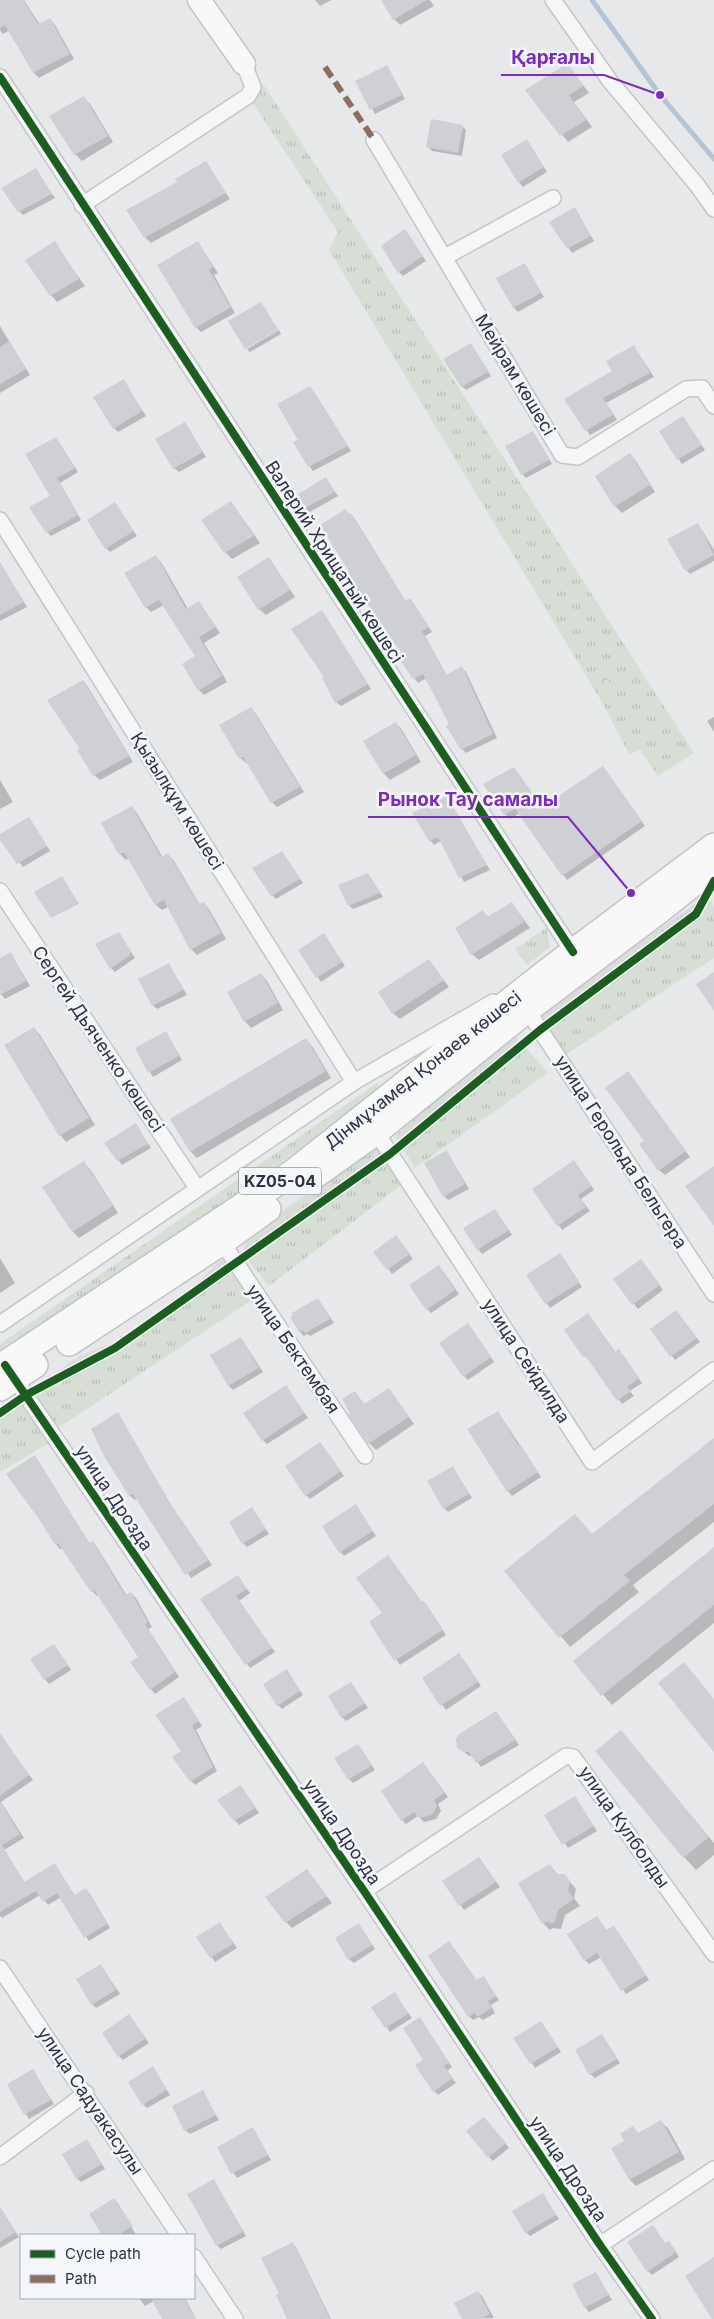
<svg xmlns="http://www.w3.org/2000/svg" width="714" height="2319" viewBox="0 0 714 2319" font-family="Inter,sans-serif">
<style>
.grass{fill:url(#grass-tufts)}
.forest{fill:url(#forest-crowns)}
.shadow{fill:#0003}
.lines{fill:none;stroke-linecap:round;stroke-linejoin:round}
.stream{stroke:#b4c4d5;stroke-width:5}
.building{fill:#ced0d3}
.street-casing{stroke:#c4c6c8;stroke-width:18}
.secondary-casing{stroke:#c4c6c8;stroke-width:25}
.primary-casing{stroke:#c2c5c8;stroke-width:28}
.street{stroke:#f5f6f7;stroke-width:15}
.secondary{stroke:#f8f8f8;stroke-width:22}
.primary{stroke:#f8f8f8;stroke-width:25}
.quiet{stroke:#8d6e63;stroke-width:6;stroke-dasharray:12 6;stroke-linecap:butt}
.cycleway-casing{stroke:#f4f6f9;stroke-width:11}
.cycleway{stroke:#1b5e20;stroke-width:8}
.labels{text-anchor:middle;stroke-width:5;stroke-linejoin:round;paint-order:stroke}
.shield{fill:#f4f6f9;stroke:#676e7b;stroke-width:1}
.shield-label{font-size:16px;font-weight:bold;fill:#2b3445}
.street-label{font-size:18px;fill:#2b3445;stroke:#f4f6f9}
.leader{fill:none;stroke:#7b2cbf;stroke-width:2}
.callout-dot{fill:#7b2cbf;stroke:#f4f6f9;stroke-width:2}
.callout-label{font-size:19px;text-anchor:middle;font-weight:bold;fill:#7b2cbf;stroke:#f4f6f9;stroke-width:5;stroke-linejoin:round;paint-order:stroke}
</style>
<defs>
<pattern id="grass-tufts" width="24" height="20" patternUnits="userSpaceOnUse" patternTransform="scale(1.25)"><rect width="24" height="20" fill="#d6ded6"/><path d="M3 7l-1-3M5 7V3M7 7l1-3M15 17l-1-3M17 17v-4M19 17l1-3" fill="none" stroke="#b8bfb9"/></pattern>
<pattern id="forest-crowns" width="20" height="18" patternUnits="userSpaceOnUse" patternTransform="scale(1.25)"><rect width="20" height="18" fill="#d6ded6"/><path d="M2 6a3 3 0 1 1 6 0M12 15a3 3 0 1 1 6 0" fill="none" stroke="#b8bfb9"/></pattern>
</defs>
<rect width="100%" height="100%" fill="#e6e8ea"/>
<!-- grass -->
<path class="grass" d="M264,85L694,753L658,776L640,750L629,754L602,702L329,250L338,232L248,96L253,87Z
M706,894L714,907V958L559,1059L531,1016L691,907Z
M546,928L550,947L527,965L515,949Z
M513,1033L548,1073L415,1168L395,1136Z
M377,1083L382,1089L228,1201L0,1352V1344Z
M382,1142L408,1180L269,1286L245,1257L244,1247L251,1233Z
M231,1256L258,1296L52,1432L56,1439L0,1472V1413L81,1355L107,1345L115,1348L174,1307L217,1263Z"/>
<!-- forest -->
<path class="forest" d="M602,671L614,690L602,702L586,675Z"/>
<!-- shadow -->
<path class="shadow" d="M0,0H24L40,25L50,19L55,25L74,59L39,78L34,73L10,30L3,34L0,30Z
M315,0H331L320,6Z
M383,0H430L434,6L400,25L394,19Z
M568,65L589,93L574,102L592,127L568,142L527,91Z
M387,66L405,99L375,114L357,81Z
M84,98L90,104L113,142L82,161L75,154Z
M462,126L466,130L462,156L432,151L428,147Z
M527,141L547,172L523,187L519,182Z
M205,162L230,199L151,243L145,237L179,183Z
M36,170L55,198L23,215L19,211Z
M574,208L594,241L572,253L551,223Z
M405,231L426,261L403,276L399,272Z
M54,243L85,286L57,302L51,295Z
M198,243L218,273L214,275L235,313L201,332L196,327Z
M524,264L544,297L518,312L514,308Z
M261,303L277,328L245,347Z
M0,326L30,375L0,393Z
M279,330L281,334L250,352L247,349Z
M471,344L491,376L466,390L462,386Z
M634,347L654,377L606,403L617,420L590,435L566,399L614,372Z
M123,381L146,416L118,432L114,428Z
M314,392L351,451L313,471L294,443L300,440Z
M683,417L705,450L682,464L660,431Z
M185,423L206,457L179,472L174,468Z
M533,432L552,464L526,478L522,474Z
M56,438L78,472L60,483L81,520L51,536L47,532Z
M630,454L636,461L655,492L622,513L615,506Z
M325,478L338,496L308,513L304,508Z
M231,502L260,543L232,559L225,552Z
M115,504L137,536L110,552L106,548Z
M345,510L355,519L406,602L410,600L414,604L432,632L425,636L447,676L462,668L466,672L497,738L466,753L462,749L427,678L418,683L398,655L403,652L352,574Z
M698,524L714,550V561L690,574L686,570Z
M156,557L161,562L188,609L199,602L220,633L204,643L227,682L204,695L199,690L197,657L164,605L151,612L146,607Z
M269,558L295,597L266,615L259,609Z
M7,575L27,607L0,621V579Z
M322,612L371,689L341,706L336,702L325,678Z
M83,681L88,687L133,762L100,780L94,775L81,748Z
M251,708L256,714L304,792L277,807L272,802L248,762L246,763L240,758Z
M714,717V732L707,721Z
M396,723L402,730L421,762L390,780L384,774L365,741Z
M603,767L645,826L567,880L520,813L510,819L505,814L514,768L543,808Z
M0,780L13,802L0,809Z
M446,797L490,870L464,882L441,841L434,845L430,840Z
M132,807L137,813L163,858L168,855L174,861L200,905L204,903L209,909L226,939L197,955L191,949L168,907L162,910L156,905L129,858L126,860L120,854Z
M29,818L50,851L23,867L0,835Z
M282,852L303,883L276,899L272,895Z
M368,874L383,897L353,909L349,905Z
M512,904L530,928L479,960L472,954L483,912L489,918Z
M119,934L135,958L115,972L111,968Z
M324,935L345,966L321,982L299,950Z
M11,954L30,986L5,999L0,993V959Z
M429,961L449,987L400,1019L393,1013Z
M169,965L187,995L157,1009L153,1005Z
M261,974L267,981L283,1010L251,1028L245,1021Z
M34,1028L40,1035L95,1125L66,1142L60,1135Z
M166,1032L182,1060L153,1077L136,1049Z
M306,1040L312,1046L331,1078L197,1158L191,1152L171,1119Z
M628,1073L690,1157L665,1175L659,1170L646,1141Z
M135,1124L151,1148L122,1165L106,1143Z
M447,1152L469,1189L448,1200L444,1196Z
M83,1163L90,1169L118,1213L79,1238L73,1232Z
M578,1166L594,1190L581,1199L590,1211L562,1230L534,1189Z
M495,1210L512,1235L482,1254L478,1249Z
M400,1241L413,1259L392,1274L375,1252Z
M0,1258L15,1283L0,1293Z
M564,1259L582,1287L550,1308L528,1275Z
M645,1265L663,1290L638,1309L615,1280Z
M443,1271L459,1294L431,1313L427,1309Z
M318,1299L334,1323L310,1336L307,1334L304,1336L300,1332Z
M676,1311L700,1342L675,1360L652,1329Z
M588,1314L616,1353L623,1355L642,1383L630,1391L634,1396L622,1404L589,1359L584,1356Z
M472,1329L494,1362L468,1380L464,1376Z
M241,1338L263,1372L233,1390L229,1386Z
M286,1387L308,1418L267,1444L263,1440Z
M389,1389L414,1424L376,1450L369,1443L354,1392L365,1405Z
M498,1412L541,1477L512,1496L508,1491Z
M118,1414L171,1505L212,1565L191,1578L137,1498L135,1500L130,1496L105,1455Z
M714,1440V1522L633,1585L639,1592L570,1647L506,1571L593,1535Z
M320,1444L344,1476L310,1499L306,1495Z
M35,1457L90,1544L93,1542L97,1547L127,1596L131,1593L136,1598L152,1627L148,1629L179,1677L155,1694L151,1689L140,1658L99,1594L97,1596L92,1591L63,1548L60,1549L56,1544Z
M453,1468L472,1498L448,1512L444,1508Z
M356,1506L376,1536L344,1556L340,1552Z
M252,1509L269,1534L247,1547L243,1543Z
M714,1549V1623L612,1705L574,1661Z
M237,1576L250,1593L239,1601L275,1652L250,1668L202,1599Z
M423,1603L428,1607L446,1635L400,1665L371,1622Z
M54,1645L71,1670L49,1684L45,1679Z
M463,1659L481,1686L446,1710L423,1678Z
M287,1671L303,1695L282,1709L278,1705Z
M351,1683L368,1708L346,1721L342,1717Z
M184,1699L202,1726L196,1730L217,1771L195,1785L191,1781L182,1751Z
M496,1712L519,1745L481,1767L473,1755L469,1756L458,1747Z
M621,1732L714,1843V1855L696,1870L684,1857Z
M7,1745L33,1780L1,1802L24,1838L4,1850L25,1883L55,1865L75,1896L86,1890L90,1894L110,1928L89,1941L61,1897L48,1905L40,1895L2,1918L0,1916V1750Z
M358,1745L375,1770L353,1783L349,1779Z
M423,1763L448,1797L438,1804L441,1811L436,1819L424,1822L418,1816L406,1824L402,1820Z
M241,1786L259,1813L239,1825L219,1801Z
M575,1798L597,1831L568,1848L546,1816Z
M479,1858L500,1887L464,1910L444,1881Z
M550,1865L558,1875H564L576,1889L574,1898L580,1906L565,1915L561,1929L553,1928L550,1930L543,1923Z
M307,1871L332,1903L292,1928L286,1922Z
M597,1917L607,1931L618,1932L649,1980L626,1994L601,1957L589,1964L585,1960Z
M220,1924L237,1948L215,1962L198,1937Z
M362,1929L375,1949L354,1963L349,1959Z
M453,1947L477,1981L483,1978L499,2000L491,2005L495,2013L483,2020L479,2017L473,2020L469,2016Z
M101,1966L120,1994L96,2008L92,2004Z
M394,1994L412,2018L390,2032L373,2007Z
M129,2016L149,2043L123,2060L119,2056Z
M420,2019L452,2067L447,2071L456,2083L438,2095L434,2091Z
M541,2022L561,2052L535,2068L515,2039Z
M602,2035L620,2063L595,2078L590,2074Z
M153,2068L170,2095L147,2108L143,2104Z
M33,2071L54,2104L29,2119L8,2085Z
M202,2092L219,2120L190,2134L185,2130Z
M488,2122L509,2148L493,2161L489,2157Z
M661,2122L668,2128L685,2159L636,2186L630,2180L613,2149L626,2142L633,2128L639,2134Z
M253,2129L271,2160L237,2178L218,2147Z
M87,2141L105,2169L81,2182L77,2178Z
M214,2181L246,2236L221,2249L217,2245Z
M542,2194L559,2219L530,2236L526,2232Z
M114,2199L118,2203L136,2235H104L90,2214Z
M0,2207L19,2237L0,2248Z
M653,2227L666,2244L673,2247L679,2257L652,2275L648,2271Z
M293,2244L296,2247L331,2319H289L280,2294Z
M596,2273L612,2300L589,2312L585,2307Z
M478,2292L482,2296L494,2318L463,2319Z
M139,2298H185L196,2319H165L154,2301L145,2306Z"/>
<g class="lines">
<!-- stream -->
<path class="stream" d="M592,0L660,95L714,159"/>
</g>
<!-- building -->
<path class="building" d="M0,0H23L38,24L50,18L70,54L33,73L5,25L0,28Z
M381,0H427L393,20Z
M568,63L583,86L569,95L586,120L560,136L525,90Z
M387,65L402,95L370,110L355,81Z
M84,96L108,136L74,155L49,116Z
M431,119L463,125L458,153L426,147Z
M527,139L544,167L518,183L501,155Z
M206,161L226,193L144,238L126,210L177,182L175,179Z
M36,168L52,194L18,212L1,188Z
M575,207L591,236L567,249L549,222Z
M405,229L423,256L398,273L381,246Z
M55,241L79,279L50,296L25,260Z
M198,241L213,267L209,270L231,307L195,328L157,265Z
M525,263L541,293L513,308L496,278Z
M261,302L278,330L245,349L228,321Z
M9,341L26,369L0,384V347Z
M471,343L488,372L461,387L443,359Z
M634,345L650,373L603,398L613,415L585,431L564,399L612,371L606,361Z
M124,379L142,411L113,429L93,397Z
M310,386L348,446L308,467L293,442L298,440L277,404Z
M683,416L702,445L677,460L659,431Z
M185,422L203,452L173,469L155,439Z
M533,431L549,460L521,475L505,446Z
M56,437L75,468L57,478L78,515L46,533L29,507L50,496L25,454Z
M630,453L650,485L614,507L595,476Z
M326,477L335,492L303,509L295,496Z
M231,501L254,536L224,553L201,520Z
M115,502L134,531L105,549L87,520Z
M346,509L349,515L351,513L405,601L410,598L429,627L422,631L446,675L462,666L493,734L461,750L446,726L449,724L423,674L413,679L396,654L401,652L347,575L350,573L320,525Z
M698,523L714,555L685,571L667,539Z
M156,555L186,609L199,601L216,627L199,637L222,676L198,691L182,664L195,656L159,600L145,608L124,573Z
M269,557L290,590L258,610L237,577Z
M0,562L24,602L0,615Z
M322,610L368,684L335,703L322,678L324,677L291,629Z
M83,680L129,756L93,776L77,750L79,748L47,700Z
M251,707L300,787L271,803L243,757L239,759L219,725Z
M396,722L416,755L383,774L363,741Z
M603,766L642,821L562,876L515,809L504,815L483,784L514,767L542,807Z
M447,796L487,865L459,878L438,837L429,841L412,813Z
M132,806L161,857L168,853L199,904L204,902L221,933L190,950L164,900L155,905L124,852L119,855L101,823Z
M29,817L47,846L17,864L0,840V834Z
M282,851L300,879L271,896L252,868Z
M368,873L380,893L348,906L338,885Z
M62,876L79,904L51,918L34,892Z
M512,902L524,922L471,955L455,928L483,910L487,917Z
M119,932L130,950V955L110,969L95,944Z
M324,933L342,962L316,978L298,950Z
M11,952L26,981L0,995V958Z
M429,959L444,980L392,1014L378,992Z
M169,963L183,990L152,1006L138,979Z
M714,972V1011L696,984Z
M261,973L278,1003L244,1022L227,992Z
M34,1027L89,1118L59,1136L4,1045Z
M166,1031L179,1056L148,1073L135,1048Z
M306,1038L326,1071L190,1152L170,1119Z
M628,1071L686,1151L658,1171L639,1144L644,1141L605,1088Z
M136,1123L148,1144L117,1161L104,1143Z
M447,1150L465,1184L443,1197L424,1163Z
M574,1160L591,1186L578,1195L586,1207L557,1226L532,1189Z
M84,1161L113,1206L72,1232L42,1187Z
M714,1166V1226L685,1186Z
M495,1209L509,1230L477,1250L463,1228Z
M396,1235L410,1254L387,1270L373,1252Z
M560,1253L579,1283L545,1304L526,1275Z
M641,1259L660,1285L632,1305L613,1279Z
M439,1265L455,1290L426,1310L409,1285Z
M318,1298L330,1319L305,1333L303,1330L299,1332L290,1317L293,1315L292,1313Z
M676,1310L697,1338L670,1357L650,1329Z
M588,1313L615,1352L619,1349L639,1378L627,1387L631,1391L617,1401L585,1355L583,1357L564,1330Z
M468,1323L491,1357L463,1377L439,1343Z
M241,1337L259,1368L228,1386L210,1355Z
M286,1385L304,1413L262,1441L243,1413Z
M389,1388L409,1417L368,1444L348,1414L350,1413L342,1399L355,1391L364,1404Z
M498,1411L518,1445L520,1444L538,1472L507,1492L467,1429Z
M118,1412L167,1499L209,1560L185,1575L133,1494L129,1496L104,1456L91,1429Z
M714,1438V1504L624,1575L630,1581L559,1638L504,1571L575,1514L592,1534Z
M320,1442L341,1471L305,1496L285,1466Z
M35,1455L89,1543L93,1541L125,1595L131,1592L148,1622L145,1624L175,1672L150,1690L130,1662L138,1657L94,1590L91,1592L58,1543L55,1545L39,1519L6,1474Z
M453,1466L469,1494L443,1509L427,1481Z
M356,1504L373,1531L339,1553L322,1526Z
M252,1507L266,1529L242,1544L229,1522Z
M714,1547V1605L601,1696L573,1661Z
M388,1555L422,1602L424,1601L443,1630L394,1661L369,1622L382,1613L356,1578Z
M238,1575L247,1589L236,1596L272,1648L245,1665L200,1599Z
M54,1644L68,1665L44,1680L30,1659Z
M459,1653L478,1682L440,1706L422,1678Z
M684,1662L714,1699V1752L658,1683Z
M287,1669L300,1691L277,1706L263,1684Z
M351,1682L365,1703L341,1718L328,1696Z
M184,1697L199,1721L192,1725L213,1767L190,1782L172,1757L181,1751L155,1715Z
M496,1711L516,1740L476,1763L469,1752H464L457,1748L456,1739L459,1734Z
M621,1730L709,1837L683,1858L595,1751Z
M0,1733L29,1775L0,1796Z
M358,1744L372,1765L348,1780L334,1758Z
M423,1762L444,1793L434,1800L437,1806L432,1815L419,1818L414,1812L401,1821L381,1791Z
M241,1785L255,1808L234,1821L217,1800Z
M575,1796L594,1826L562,1845L544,1815Z
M0,1801L20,1834L2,1845L24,1882L55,1863L74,1895L86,1888L107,1924L84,1938L57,1893L43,1902L36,1891L0,1912Z
M479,1857L496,1882L459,1906L442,1881Z
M550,1864L556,1874H565L570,1881L568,1891L574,1899L559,1909L554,1923L546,1922L542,1924L518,1883Z
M307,1869L327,1896L285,1923L265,1897Z
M597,1916L606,1930L614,1926L646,1975L621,1991L597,1953L584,1961L567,1934Z
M220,1922L233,1944L210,1958L196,1937Z
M359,1923L372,1945L348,1960L335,1938Z
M449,1941L476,1980L484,1976L496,1996L488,2001L492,2008L477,2017L475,2013L468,2017L428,1956Z
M101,1964L116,1990L91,2005L76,1979Z
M395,1992L408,2014L385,2028L371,2007Z
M129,2014L146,2038L118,2057L102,2033Z
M420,2017L449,2063L444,2066L453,2078L433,2092L415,2065L423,2060L403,2028Z
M541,2021L558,2047L530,2064L513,2038Z
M602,2034L617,2059L589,2075L575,2050Z
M153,2066L167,2090L142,2105L128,2082Z
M33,2069L51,2100L24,2115L7,2084Z
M203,2090L216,2115L184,2131L172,2106Z
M484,2117L506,2143L488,2158L466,2131Z
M661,2120L679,2152L629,2180L611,2148L624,2141L620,2134L633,2126L638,2133Z
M253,2127L268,2155L231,2174L217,2147Z
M87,2139L102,2164L76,2179L62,2154Z
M214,2179L243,2232L216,2246L187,2194Z
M543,2193L556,2215L525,2233L512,2211Z
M114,2198L133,2226L118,2235H102L89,2214Z
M0,2207L16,2232L0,2242Z
M653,2225L665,2243L669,2241L676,2252L647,2272L627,2242Z
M293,2242L306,2268L330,2319H287L276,2295L279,2294L261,2258Z
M714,2257V2319H712L685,2276Z
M596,2272L609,2295L584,2308L572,2284Z
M478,2291L490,2314L481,2319H462L454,2303Z
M151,2298H184L196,2319H162Z"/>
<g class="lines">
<defs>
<path id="street" d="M553,0L610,81L697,185L714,209
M0,77L573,952
M374,140L562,455L578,457L686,389L702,388L714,406
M82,205L248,96L253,87L244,64
M445,257L553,198
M0,520L354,1082
M0,891L197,1188
M527,1010L714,1294
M376,1132L592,1462L714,1370
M222,1242L365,1456
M0,1324L354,1082L493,1002
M10,1372L364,1891L600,2245L652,2319
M364,1891L566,1756L573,1757L714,1954
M0,1968L179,2235
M0,2157L86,2093
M600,2245L714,2169
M194,2257L235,2319"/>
<path id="secondary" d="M199,0L244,64"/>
<path id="primary" d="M317,1174L376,1132L527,1010L660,910L714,867
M69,1343L222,1242L268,1209
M0,1367L292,1173L545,973L714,846
M0,1388L35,1365"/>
</defs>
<!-- street casing -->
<use href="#street" class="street-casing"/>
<!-- secondary casing -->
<use href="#secondary" class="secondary-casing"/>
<!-- primary casing -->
<use href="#primary" class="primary-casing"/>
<!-- street -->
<use href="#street" class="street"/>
<!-- secondary -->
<use href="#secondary" class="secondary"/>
<!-- primary -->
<use href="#primary" class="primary"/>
<!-- quiet -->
<path class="quiet" d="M325,67L374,140"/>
<defs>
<path id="cycleway" d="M0,77L573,952
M5,1365L364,1891L600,2245L652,2319
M0,1413L26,1395L115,1348L390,1154L540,1030L696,914L714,881"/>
</defs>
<!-- cycleway casing -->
<use href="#cycleway" class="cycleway-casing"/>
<!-- cycleway -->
<use href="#cycleway" class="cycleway"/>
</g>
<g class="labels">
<!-- shield labels -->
<rect class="shield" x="239" y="1167.5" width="82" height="27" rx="4"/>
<g class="shield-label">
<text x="280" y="1187">KZ05-04</text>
</g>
<!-- street labels -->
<g class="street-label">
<text transform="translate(515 375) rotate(59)" y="6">Мейрам көшесі</text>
<text transform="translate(334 562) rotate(57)" y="6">Валерий Хрищатый көшесі</text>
<text transform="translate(177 801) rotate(58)" y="6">Қызылқұм көшесі</text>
<text transform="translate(98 1039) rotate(56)" y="6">Сергей Дьяченко көшесі</text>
<text transform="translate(423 1070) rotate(-38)" y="6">Дінмұхамед Қонаев көшесі</text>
<text transform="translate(621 1152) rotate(57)" y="6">улица Герольда Бельгера</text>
<text transform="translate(293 1349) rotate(56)" y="6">улица Бектембая</text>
<text transform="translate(526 1361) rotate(57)" y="6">улица Сейдилда</text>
<text transform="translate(114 1498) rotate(56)" y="6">улица Дрозда</text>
<text transform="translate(624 1827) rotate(55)" y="6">улица Кулболды</text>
<text transform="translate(342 1832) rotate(56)" y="6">улица Дрозда</text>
<text transform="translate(90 2101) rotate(56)" y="6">улица Садуакасулы</text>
<text transform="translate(568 2169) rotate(56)" y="6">улица Дрозда</text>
</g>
</g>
<!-- callouts -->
<path class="leader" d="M660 95L604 75H501M631 893L568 817H368"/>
<g class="callout-dot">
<circle cx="660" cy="95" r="5"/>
<circle cx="631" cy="893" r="5"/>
</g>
<g class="callout-label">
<text x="553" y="64">Қарғалы</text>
<text x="468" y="806">Рынок Тау самалы</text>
</g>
<!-- legend -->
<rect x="20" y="2234" width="175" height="65" fill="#f4f6f9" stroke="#a4a8b1"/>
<rect x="30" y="2250" width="25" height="8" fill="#1b5e20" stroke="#a4a8b1"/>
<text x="65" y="2259" font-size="15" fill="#2b3445">Cycle path</text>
<rect x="30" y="2275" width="25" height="8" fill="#8d6e63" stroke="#a4a8b1"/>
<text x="65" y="2284" font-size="15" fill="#2b3445">Path</text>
</svg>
